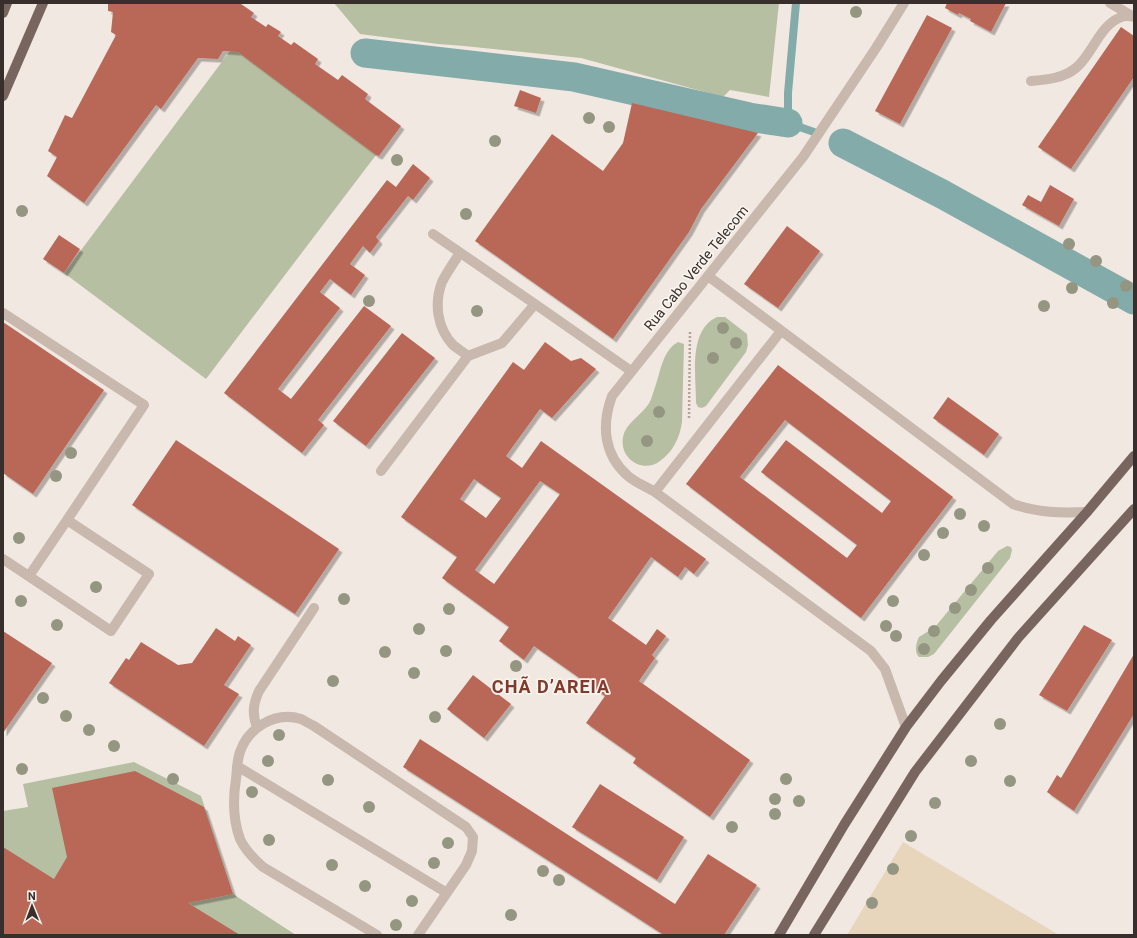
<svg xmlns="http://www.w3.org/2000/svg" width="1137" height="938" viewBox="0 0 1137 938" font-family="Roboto,sans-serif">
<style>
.green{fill:#b7bfa3}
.sand{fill:#e8d6bc}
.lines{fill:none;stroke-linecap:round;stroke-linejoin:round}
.stream{stroke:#83abaa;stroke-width:8}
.canal{stroke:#83abaa;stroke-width:29}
.building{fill:#b96858;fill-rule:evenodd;filter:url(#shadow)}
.path{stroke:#b4a298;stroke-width:2.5;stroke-dasharray:2 2;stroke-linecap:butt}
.lane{stroke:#c8b8ae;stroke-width:10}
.street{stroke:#c8b8ae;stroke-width:10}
.primary{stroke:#78655f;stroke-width:10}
.tree{fill:#959681}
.labels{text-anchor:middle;stroke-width:3.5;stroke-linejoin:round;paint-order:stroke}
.street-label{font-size:14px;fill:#382f2c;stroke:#f9f3ed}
.district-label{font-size:18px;font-weight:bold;letter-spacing:1px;fill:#7e3b2e;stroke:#f9f3ed}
</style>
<defs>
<filter id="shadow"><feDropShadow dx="3.5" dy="3.5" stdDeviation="0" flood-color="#0004"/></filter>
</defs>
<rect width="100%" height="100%" fill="#f1e8e1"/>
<!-- green -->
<path class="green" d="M334,3H779L769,97L730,90L723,97L581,58L464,46L438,44L360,34Z
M233,47L376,155L206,379L64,273Z
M717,317H725L747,334L748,345L746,352L706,406L702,408L698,407L696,403C696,376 688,330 717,317Z
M678,342L684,344L682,422C680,437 673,452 660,461C643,474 619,459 623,437C626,423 639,417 647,406C650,403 652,397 653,393C660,377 661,351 678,342Z
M1007,546L1011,547L1012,550L1010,558L934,654L928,657H919C914,652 916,643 919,637L935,627L998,551Z
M134,762L201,796L233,894L296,935H3V811L28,807L23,784Z"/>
<!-- sand -->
<path class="sand" d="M903,842L1059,935H847Z"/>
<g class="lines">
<!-- stream -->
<path class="stream" d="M796,3L788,93V123L814,132"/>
<!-- canal -->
<path class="canal" d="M365,53L574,77L749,117L788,123
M843,143L942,194L1134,300"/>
</g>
<!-- building -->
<path class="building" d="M108,3H241V4L254,13L251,17L266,27L268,24L281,32L278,36L291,45L294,42L318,59L315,64L338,80L342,75L368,94L365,99L401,126L379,156L376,155L238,52L223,51L218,59L198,58L161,109L156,105L84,203L47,176L57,157L48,151L65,115L72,118L116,35L111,32L113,12L108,11Z
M947,3H1006L991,32L970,21L971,19L959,13L958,15L945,8Z
M927,15L952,28L900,124L875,111Z
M1121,27L1134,36V77L1071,169L1038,147Z
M520,90L541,98L536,113L514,106Z
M632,103L758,133L701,209L689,232L613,339L475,241L552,134L603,171L623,143Z
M413,164L430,178L413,200L408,196L376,237L379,241L370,253L363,246L350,264L365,275L351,295L330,279L320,292L340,308L278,389L291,399L364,306L391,326L318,420L324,425L302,453L224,393L387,180L396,187Z
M1050,185L1074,199L1059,226L1022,205L1028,195L1041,202Z
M787,226L820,251L778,308L744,284Z
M59,235L80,249L64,273L43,259Z
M3,322L104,390L33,494L3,473Z
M402,333L435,358L366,446L333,421Z
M545,342L571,361L581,358L596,369L552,418L540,409L506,456L522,468L541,441L706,559L694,574L685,567L678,577L651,557L608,618L646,645L657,629L666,636L652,655L655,658L639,681L750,760L710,817L633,763L636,758L586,723L605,696L534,646L524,660L499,641L509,627L442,578L457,557L401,517L513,362L524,370ZM474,479L501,498L486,518L460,499ZM540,481L560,494L494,584L475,570Z
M778,365L953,497L861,618L686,484ZM785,420L891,501L882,513L786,440L761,472L857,545L847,558L740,477Z
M948,397L999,434L984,455L933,418Z
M176,440L339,549L295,614L132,505Z
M1084,625L1112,640L1067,711L1039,695Z
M216,628L235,641L238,636L251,645L224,685L239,694L204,746L109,683L126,658L129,660L141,642L178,665L192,663Z
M3,631L52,663L3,733Z
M1134,654V714L1074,811L1047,792L1057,775L1061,778Z
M473,675L511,704L484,738L447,709Z
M420,739L675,904L708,854L757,885L724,935H664L403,767Z
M135,771L204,807L233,894L188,903L240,935H3V847L54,879L67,857L52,788Z
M600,784L684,837L657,880L572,827Z"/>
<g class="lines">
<!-- path -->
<path class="path" d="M689,418L690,331"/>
<!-- lane -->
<path class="lane" d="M1110,3L1132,16
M1031,81C1046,80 1065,78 1077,67C1092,54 1100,26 1119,18C1123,16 1130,16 1134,17
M433,234L535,304
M460,253C454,262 447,272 442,282C434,303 437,328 453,345C458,349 463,352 468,356
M3,313L144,405L67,520
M381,471L468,356L502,343L535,304L631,371
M3,559L111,631L149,574L67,520L29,576
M257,727C252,714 253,704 259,691L314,608
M237,766L447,893
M377,935L263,867C254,859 245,850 240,839C233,820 233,798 236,779C237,770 237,760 240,752C248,728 275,711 301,719C305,721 310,724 314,726L466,827L473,837L472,851L466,865L418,935"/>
<!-- street -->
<path class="street" d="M904,3L876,48L803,157L612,396C601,426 604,455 628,476C636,483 647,487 655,492L871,651L885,669L906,727
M708,276L1013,504C1038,513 1061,513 1087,512
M655,492L781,331"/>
<!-- primary -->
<path class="primary" d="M3,13L7,3
M3,96L43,3
M779,935L844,825L906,727L941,681L991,620L1087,512L1134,456
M814,935L915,772L1018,638L1134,509"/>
</g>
<!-- trees -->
<g class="tree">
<circle cx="856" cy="12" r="6"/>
<circle cx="589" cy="118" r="6"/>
<circle cx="609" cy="127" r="6"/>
<circle cx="495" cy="141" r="6"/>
<circle cx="397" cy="160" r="6"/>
<circle cx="22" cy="211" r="6"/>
<circle cx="466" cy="214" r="6"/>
<circle cx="1069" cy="244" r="6"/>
<circle cx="1096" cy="261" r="6"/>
<circle cx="1126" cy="286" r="6"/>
<circle cx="1072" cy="288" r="6"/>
<circle cx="369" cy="301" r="6"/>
<circle cx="1113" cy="303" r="6"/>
<circle cx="1044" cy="306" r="6"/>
<circle cx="477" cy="311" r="6"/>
<circle cx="723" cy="328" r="6"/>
<circle cx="736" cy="343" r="6"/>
<circle cx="713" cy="358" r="6"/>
<circle cx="659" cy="412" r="6"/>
<circle cx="647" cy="441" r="6"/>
<circle cx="71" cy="453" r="6"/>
<circle cx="56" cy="476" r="6"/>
<circle cx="960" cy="514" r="6"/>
<circle cx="984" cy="526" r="6"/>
<circle cx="943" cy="533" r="6"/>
<circle cx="19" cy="538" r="6"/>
<circle cx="924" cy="555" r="6"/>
<circle cx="988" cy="568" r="6"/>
<circle cx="96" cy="587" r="6"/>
<circle cx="971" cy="590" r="6"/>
<circle cx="344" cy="599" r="6"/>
<circle cx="21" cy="601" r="6"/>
<circle cx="893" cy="601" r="6"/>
<circle cx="955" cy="608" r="6"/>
<circle cx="449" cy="609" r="6"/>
<circle cx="57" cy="625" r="6"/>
<circle cx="886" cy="626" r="6"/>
<circle cx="419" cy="629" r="6"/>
<circle cx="934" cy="631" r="6"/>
<circle cx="896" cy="636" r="6"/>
<circle cx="924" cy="649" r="6"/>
<circle cx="446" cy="651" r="6"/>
<circle cx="385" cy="652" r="6"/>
<circle cx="516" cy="666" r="6"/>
<circle cx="414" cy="673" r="6"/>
<circle cx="333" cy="681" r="6"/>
<circle cx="43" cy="698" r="6"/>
<circle cx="66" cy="716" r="6"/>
<circle cx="435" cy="717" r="6"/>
<circle cx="1000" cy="724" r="6"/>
<circle cx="89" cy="730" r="6"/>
<circle cx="279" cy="735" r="6"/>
<circle cx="114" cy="746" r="6"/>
<circle cx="268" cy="761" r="6"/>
<circle cx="971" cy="761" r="6"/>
<circle cx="22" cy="769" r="6"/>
<circle cx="173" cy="779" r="6"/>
<circle cx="786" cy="779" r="6"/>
<circle cx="328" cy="780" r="6"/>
<circle cx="1010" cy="781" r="6"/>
<circle cx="252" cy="792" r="6"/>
<circle cx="775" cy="799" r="6"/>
<circle cx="799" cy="801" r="6"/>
<circle cx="935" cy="803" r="6"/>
<circle cx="369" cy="807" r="6"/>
<circle cx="775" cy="814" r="6"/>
<circle cx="732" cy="827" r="6"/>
<circle cx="911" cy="836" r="6"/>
<circle cx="269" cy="840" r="6"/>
<circle cx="448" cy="843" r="6"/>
<circle cx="434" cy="863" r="6"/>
<circle cx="332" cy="865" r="6"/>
<circle cx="893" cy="869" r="6"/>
<circle cx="543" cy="871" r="6"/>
<circle cx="559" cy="880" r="6"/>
<circle cx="365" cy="886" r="6"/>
<circle cx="412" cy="901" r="6"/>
<circle cx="872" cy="903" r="6"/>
<circle cx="511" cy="915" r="6"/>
<circle cx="396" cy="925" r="6"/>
</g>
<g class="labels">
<!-- street labels -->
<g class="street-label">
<text transform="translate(696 268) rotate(-51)" y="5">Rua Cabo Verde Telecom</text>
</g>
<!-- district labels -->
<g class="district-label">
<text x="551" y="693">CHÃ D’AREIA</text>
</g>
</g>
<!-- border -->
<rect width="1137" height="938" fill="none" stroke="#382f2c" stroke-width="8"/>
<!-- north arrow -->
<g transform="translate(32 906) rotate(359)" stroke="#f9f3ed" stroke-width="3" paint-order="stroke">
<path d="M0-3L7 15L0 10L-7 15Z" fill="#382f2c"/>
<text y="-6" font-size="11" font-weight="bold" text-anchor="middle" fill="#382f2c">N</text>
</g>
</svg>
